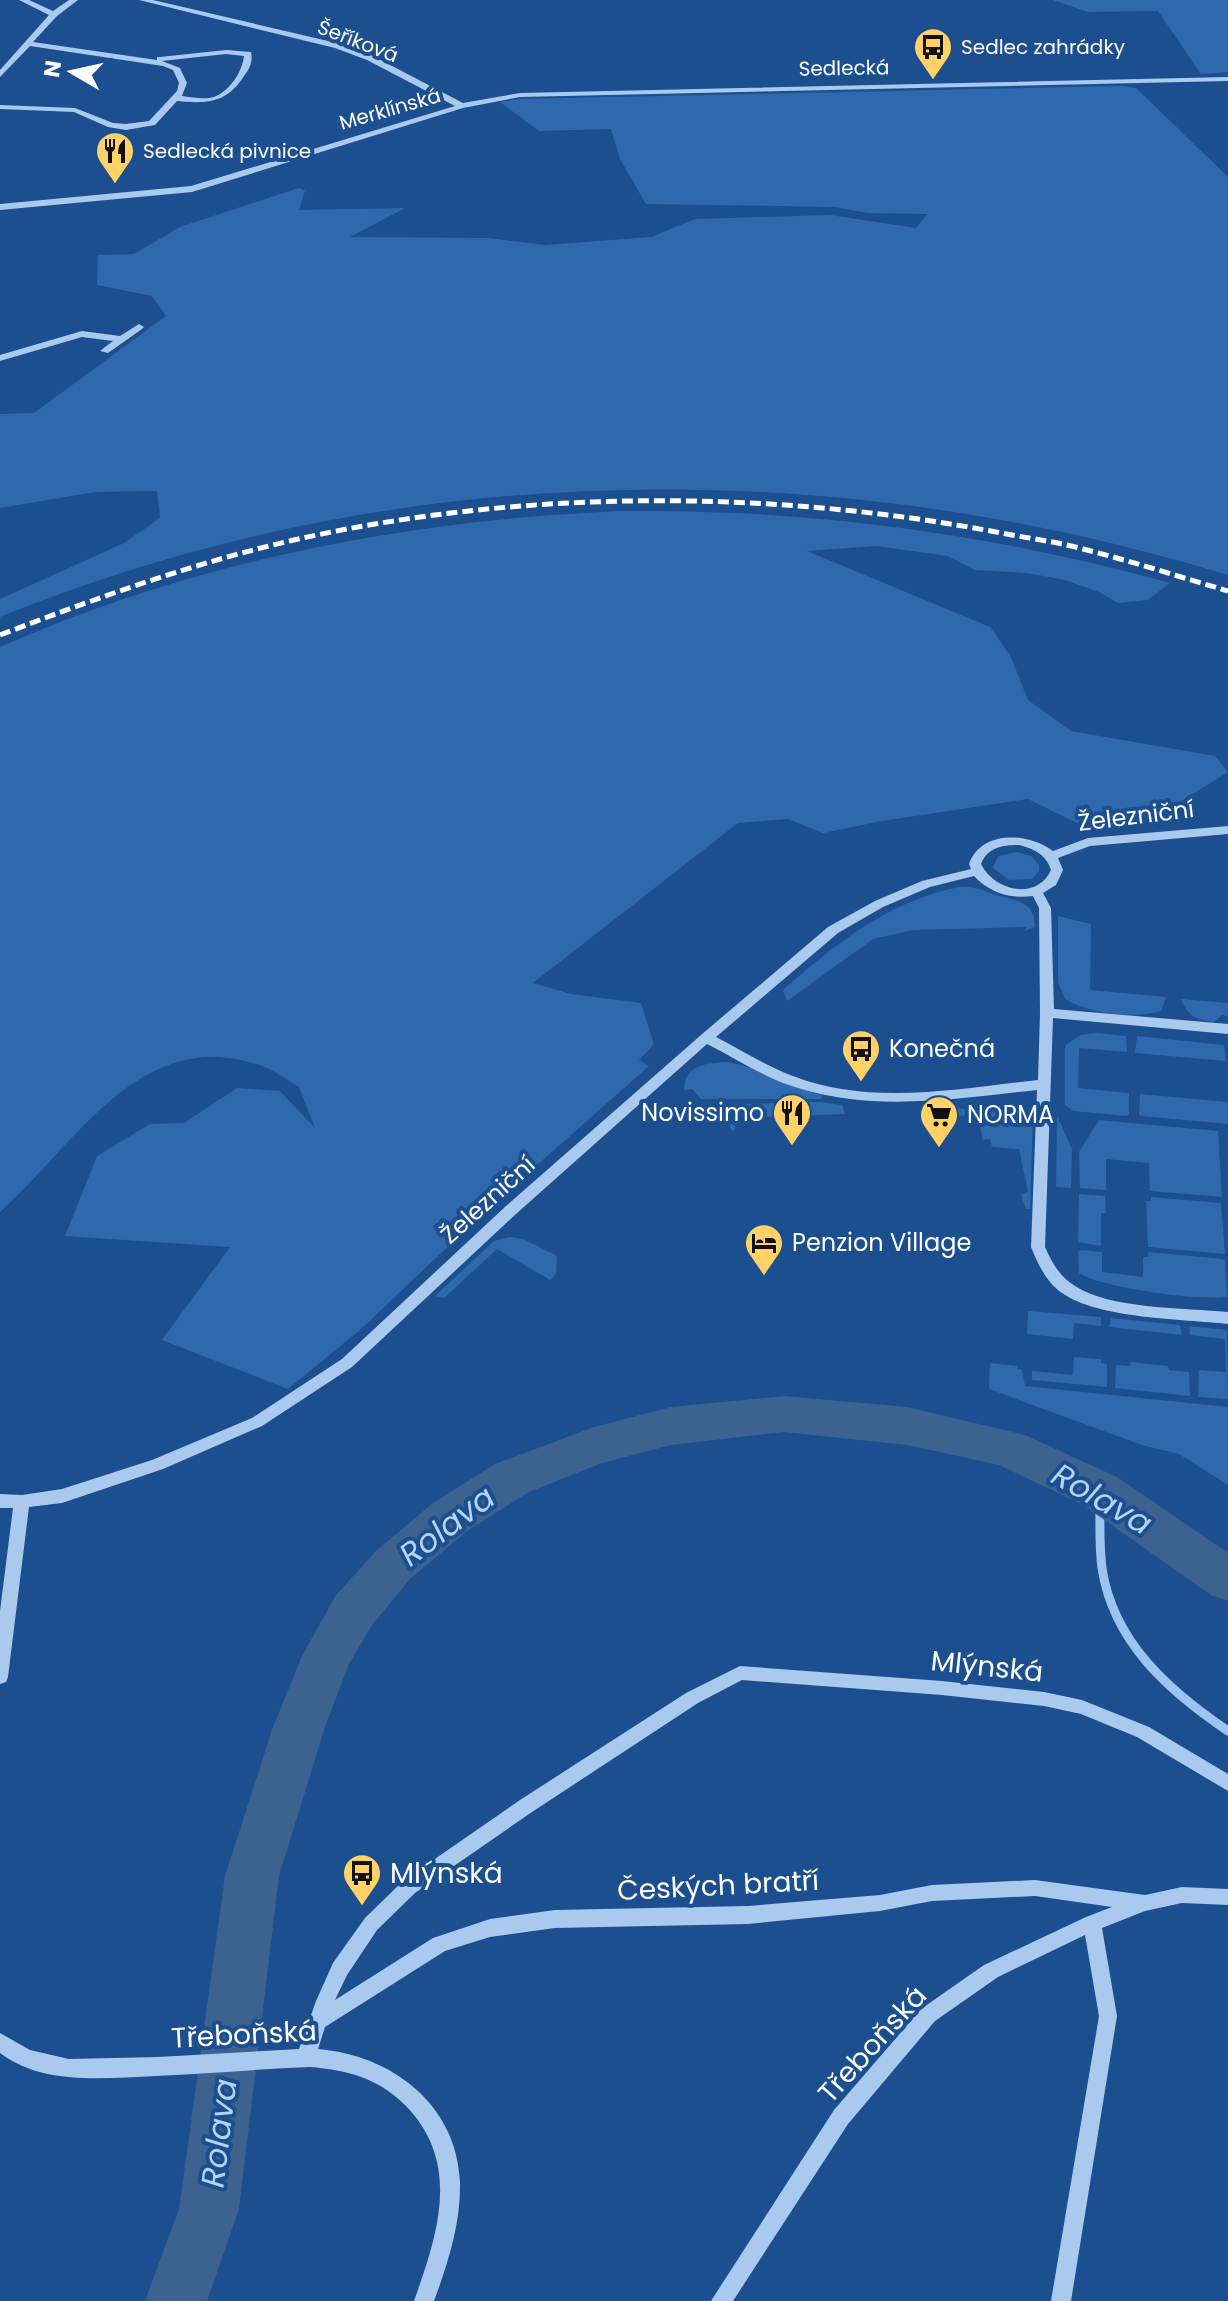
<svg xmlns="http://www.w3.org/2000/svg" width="1228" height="2301" viewBox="0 0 1228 2301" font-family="Poppins,sans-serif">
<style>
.green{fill:#2e69ad}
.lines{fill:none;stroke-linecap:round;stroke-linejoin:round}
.stream-far1{stroke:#9cc4f0;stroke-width:7}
.stream{stroke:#9cc4f0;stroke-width:9}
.river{fill:#3c6290;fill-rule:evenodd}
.minor{fill:#a9c9ee;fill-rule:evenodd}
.rail{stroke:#fff;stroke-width:5;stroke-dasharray:11 5;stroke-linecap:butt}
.labels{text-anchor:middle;stroke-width:8;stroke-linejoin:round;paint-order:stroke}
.far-street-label{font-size:20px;fill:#fff;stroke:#1b4f8f}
.far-poi-label{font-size:20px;fill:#fff;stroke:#1b4f8f;text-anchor:start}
.street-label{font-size:24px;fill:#fff;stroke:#1b4f8f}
.poi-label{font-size:24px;fill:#fff;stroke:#1b4f8f;text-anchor:start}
.near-street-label{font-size:28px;fill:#fff;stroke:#1b4f8f}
.near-poi-label{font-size:28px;fill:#fff;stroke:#1b4f8f;text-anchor:start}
.near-water-label{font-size:32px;font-style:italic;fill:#b5d3f5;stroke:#1b4f8f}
</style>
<rect width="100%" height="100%" fill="#1b4f8f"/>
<!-- green -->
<path class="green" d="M1053,0H1228V72L1201,74L1158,11L1088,12Z
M1123,86L1136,88L1228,177V575C826,452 391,458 0,617V599L124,543L160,518L157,491L95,492L0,508V414L34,413L166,316L152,296L97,285L98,255L134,254L180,227L299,188L305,191L299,210L405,208L350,237L489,238L545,245L651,237L695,219L830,215L916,228L928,214L867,213L835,207L646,204L620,159L611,129L539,131L500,102L521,99Z
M622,511C809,509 990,533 1170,583L1148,600L1118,603L1099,592L1065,580L1027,573L975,570L948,556L876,546L807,551L990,627L1010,655L1028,700L1071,731L1215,756L1228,772L1145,824L1095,832L1028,799L882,821L823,833L788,819L738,823L533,983L571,994L641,1003L654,1044L639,1060L649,1066L493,1204L361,1329L288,1389L162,1340L230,1247L65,1236L97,1156L150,1124L184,1123L237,1088L280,1091L315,1128L299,1087C286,1079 271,1068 256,1064C138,1027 75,1146 0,1212V647C196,560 408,520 622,511Z
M1017,852L1031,856L1039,865V871L1032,879L1009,880L993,868L998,856Z
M959,887C973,886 983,890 996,895C1016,901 1035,901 1035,927L1025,931L1026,927L913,930L873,939L787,1001L783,990C835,944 889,901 959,887Z
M1058,916L1091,924L1090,990L1166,997L1161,1011C1133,1019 1090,1014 1065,999L1058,982Z
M1181,999L1228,1003V1016L1222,1015L1214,1022C1197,1020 1187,1016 1181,999Z
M1097,1033L1126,1036L1127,1052L1079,1048L1078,1088L1129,1093V1114L1127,1116L1073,1111L1065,1105V1046L1080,1035Z
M1137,1036L1224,1045L1226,1061L1135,1053Z
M725,1062C756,1065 789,1087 822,1095L821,1099H701L692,1089L684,1090C684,1066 705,1063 725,1062Z
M1140,1094L1228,1102V1124L1142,1116L1139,1115Z
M821,1102L842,1105L845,1114L736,1118L735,1130L731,1131L729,1121L708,1113L710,1105Z
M955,1108L1033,1115L1030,1209H1026L1021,1195L1028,1191L1019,1149L992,1147L990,1139L983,1140L978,1115L957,1116Z
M1057,1116L1072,1149L1071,1188L1056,1187Z
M1099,1120L1218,1131L1222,1197L1150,1191L1149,1163L1106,1159V1190L1080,1188L1079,1152Z
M1079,1194L1105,1196L1106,1213H1101V1246L1078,1242Z
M1151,1197L1221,1203L1225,1254L1148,1247L1146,1201H1151Z
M509,1237L523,1239L557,1256L556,1274L550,1280L497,1249L444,1298L435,1296L494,1241Z
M1082,1250L1102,1252V1272L1143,1277V1257H1148V1252L1222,1259L1225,1260L1227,1297C1201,1301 1101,1288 1079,1273L1078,1251Z
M1028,1311L1101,1317V1326L1074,1323L1073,1339L1027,1334Z
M1111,1318L1180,1325L1182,1335L1109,1327Z
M1189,1326L1227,1330L1228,1399L1198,1397L1199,1370L1226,1372L1225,1339L1190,1335Z
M1074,1357L1101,1359V1363L1107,1364V1387L1032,1380V1371L1073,1375Z
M1131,1362L1168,1366L1169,1370L1189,1372L1190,1396L1115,1388L1116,1365L1130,1366Z
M990,1363L1017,1366V1369L1022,1370L1025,1386L1228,1407V1485L1179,1454L1142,1445L989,1389Z"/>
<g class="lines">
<!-- stream-far1 -->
<path class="stream-far1" d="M1100,1491V1502"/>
<!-- stream -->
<path class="stream" d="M1100,1500C1100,1522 1099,1546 1102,1568C1113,1642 1169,1691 1228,1731"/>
<!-- river -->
<path class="river" d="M784,1396L907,1407L1025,1435L1117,1477L1228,1553V1601L1211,1595L1083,1505L999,1465L907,1445L784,1432L671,1445L602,1463L529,1492L467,1531L410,1579L372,1625L349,1664L325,1727L279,1876L239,2209L207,2301H145L179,2209L225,1876L273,1727L302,1656L336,1595L376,1551L433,1503L495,1464L594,1427L671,1407Z"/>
<!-- minor -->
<path class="minor" d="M19,0H29L53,11L69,0H78L57,16L33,42L157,60V57H160L226,50L251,52C253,61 250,68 244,76C227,103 207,104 177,101L155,125L126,130L108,127L74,112L0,109V105L75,108L113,123L126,124L149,121L177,91L179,83L173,70L163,66L30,46L0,77V70L49,15ZM226,54L244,56C242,72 230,91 214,97C204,100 192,97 182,96L187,83L180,68L162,61Z
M139,0H153L341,44L373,56L463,103L520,93L1228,77V81L520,97L463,108L192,192L0,210V204L191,186L455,106L367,60L335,48Z
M139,324L144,327L142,329L108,353L100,351L113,341L82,337L0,361V355L82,331L120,336Z
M1228,826V834L1090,846L1058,858L1063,870L1056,885L1043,893L1051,908L1054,1009L1228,1024V1034L1053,1018L1045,1247C1052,1263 1060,1277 1075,1286C1109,1309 1186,1308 1228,1312V1324C1183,1319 1099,1319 1062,1293C1046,1282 1038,1264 1031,1247L1037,1090C953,1099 865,1114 783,1083C757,1073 733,1057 707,1044L516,1214L352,1367L262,1426L163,1469L62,1503L29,1507L8,1677L6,1682L0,1684V1611L13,1508H0V1494L22,1495L62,1489L152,1460L252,1418L342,1359L506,1206L701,1035L828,927L875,901L922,881L971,869L969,864C981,830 1027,832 1053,851L1088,838ZM1019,845C1034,849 1046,854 1051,870C1037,901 994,891 981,864C988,847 1002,845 1019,845ZM974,876C990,893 1010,899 1033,896L1039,908L1040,1013L1038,1080C958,1089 870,1106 793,1076C766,1066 741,1050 716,1037L838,933L883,907L930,887Z
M740,1666L942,1681L1044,1692L1082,1700L1149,1727L1228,1774V1791L1137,1737L1081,1714L1044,1706L942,1695L742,1680L698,1703L532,1812L415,1893L377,1930L347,1975L335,2000L433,1938L490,1919L555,1910L748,1906L880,1895L932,1885L1035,1880L1145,1895L1182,1887L1228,1889V1905L1182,1903L1145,1911L1102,1928L1117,2016L1071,2301H1051L1099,2016L1085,1935L998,1977L935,2021L848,2124L733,2301H711L834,2110L921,2009L984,1965L1086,1917L1112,1907L1035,1896L932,1901L880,1911L748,1924L555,1928L490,1937L445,1951L325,2027L318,2049C391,2055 457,2104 460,2182C461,2223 448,2263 434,2301H414C438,2233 462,2163 405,2105C378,2078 347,2070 310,2067C259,2069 207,2074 156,2076C104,2078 44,2086 0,2053V2033L30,2050L69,2059L158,2057L299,2049L316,2001L333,1963L365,1918L403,1881L520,1800L686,1693Z"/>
<!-- rail -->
<path class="rail" d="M0,635C97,598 193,563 294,540C519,489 769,489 996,532C1025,538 1054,541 1083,549C1131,561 1180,577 1228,591"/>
</g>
<!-- icons -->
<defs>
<symbol id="bus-pin" viewBox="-11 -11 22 30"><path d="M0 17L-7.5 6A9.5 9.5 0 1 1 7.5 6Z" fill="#ffd166" stroke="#1b4f8f"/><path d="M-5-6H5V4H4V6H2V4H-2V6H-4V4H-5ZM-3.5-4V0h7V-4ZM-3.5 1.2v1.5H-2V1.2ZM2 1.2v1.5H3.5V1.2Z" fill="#111"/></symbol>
<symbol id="restaurant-pin" viewBox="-11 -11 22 30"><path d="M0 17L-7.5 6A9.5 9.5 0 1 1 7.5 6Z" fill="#ffd166" stroke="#1b4f8f"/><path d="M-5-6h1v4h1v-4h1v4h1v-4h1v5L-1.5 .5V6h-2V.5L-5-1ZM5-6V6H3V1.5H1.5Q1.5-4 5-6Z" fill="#111"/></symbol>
<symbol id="supermarket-pin" viewBox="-11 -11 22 30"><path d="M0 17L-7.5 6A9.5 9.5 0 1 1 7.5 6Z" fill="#ffd166" stroke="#1b4f8f"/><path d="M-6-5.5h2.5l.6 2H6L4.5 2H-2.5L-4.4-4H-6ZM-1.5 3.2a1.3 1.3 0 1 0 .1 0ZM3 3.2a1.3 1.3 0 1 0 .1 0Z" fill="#111"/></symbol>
<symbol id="hotel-pin" viewBox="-11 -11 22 30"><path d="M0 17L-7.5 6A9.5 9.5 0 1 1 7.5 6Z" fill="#ffd166" stroke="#1b4f8f"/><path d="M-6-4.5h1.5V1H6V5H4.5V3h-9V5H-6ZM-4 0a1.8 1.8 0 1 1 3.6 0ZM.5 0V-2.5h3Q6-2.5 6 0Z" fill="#111"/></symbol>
</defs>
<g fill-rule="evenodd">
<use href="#bus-pin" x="911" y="25" width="44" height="60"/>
<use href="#restaurant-pin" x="93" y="129" width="44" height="60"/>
<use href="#bus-pin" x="839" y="1027" width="44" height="60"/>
<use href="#restaurant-pin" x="770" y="1091" width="44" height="60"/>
<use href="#supermarket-pin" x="917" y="1093" width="44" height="60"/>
<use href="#hotel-pin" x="742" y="1221" width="44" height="60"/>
<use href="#bus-pin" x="340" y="1851" width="44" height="60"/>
</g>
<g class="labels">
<!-- far-street labels -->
<g class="far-street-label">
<text transform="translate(358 41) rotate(21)" y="7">Šeříková</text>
<text transform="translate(844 68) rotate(-1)" y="7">Sedlecká</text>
<text transform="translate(390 109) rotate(-16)" y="7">Merklínská</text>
</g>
<!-- far-poi labels -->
<g class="far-poi-label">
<text x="961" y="54">Sedlec zahrádky</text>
<text x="143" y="158">Sedlecká pivnice</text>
</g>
<!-- street labels -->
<g class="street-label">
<text transform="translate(1136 816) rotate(-7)" y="8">Železniční</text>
<text transform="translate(488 1200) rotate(-42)" y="8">Železniční</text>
</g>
<!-- poi labels -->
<g class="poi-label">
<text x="889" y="1057">Konečná</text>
<text x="764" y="1121" text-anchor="end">Novissimo</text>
<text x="967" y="1123">NORMA</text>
<text x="792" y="1251">Penzion Village</text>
</g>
<!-- near-street labels -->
<g class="near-street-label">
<text transform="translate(987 1666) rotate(6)" y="10">Mlýnská</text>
<text transform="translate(718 1885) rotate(-3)" y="10">Českých bratří</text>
<text transform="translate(244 2034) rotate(-3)" y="10">Třeboňská</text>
<text transform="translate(872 2044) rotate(-48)" y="10">Třeboňská</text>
</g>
<!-- near-poi labels -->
<g class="near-poi-label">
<text x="390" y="1883">Mlýnská</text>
</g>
<!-- near-water labels -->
<g class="near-water-label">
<text transform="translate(1102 1499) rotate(30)" y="11">Rolava</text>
<text transform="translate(447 1526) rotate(-37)" y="11">Rolava</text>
<text transform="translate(219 2133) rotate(-83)" y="11">Rolava</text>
</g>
</g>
<!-- north arrow -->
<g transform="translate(72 72) rotate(279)" stroke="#1b4f8f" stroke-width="6" paint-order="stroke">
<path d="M0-6L14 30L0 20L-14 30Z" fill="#ffffff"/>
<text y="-12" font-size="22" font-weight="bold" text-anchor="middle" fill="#ffffff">N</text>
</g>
</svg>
